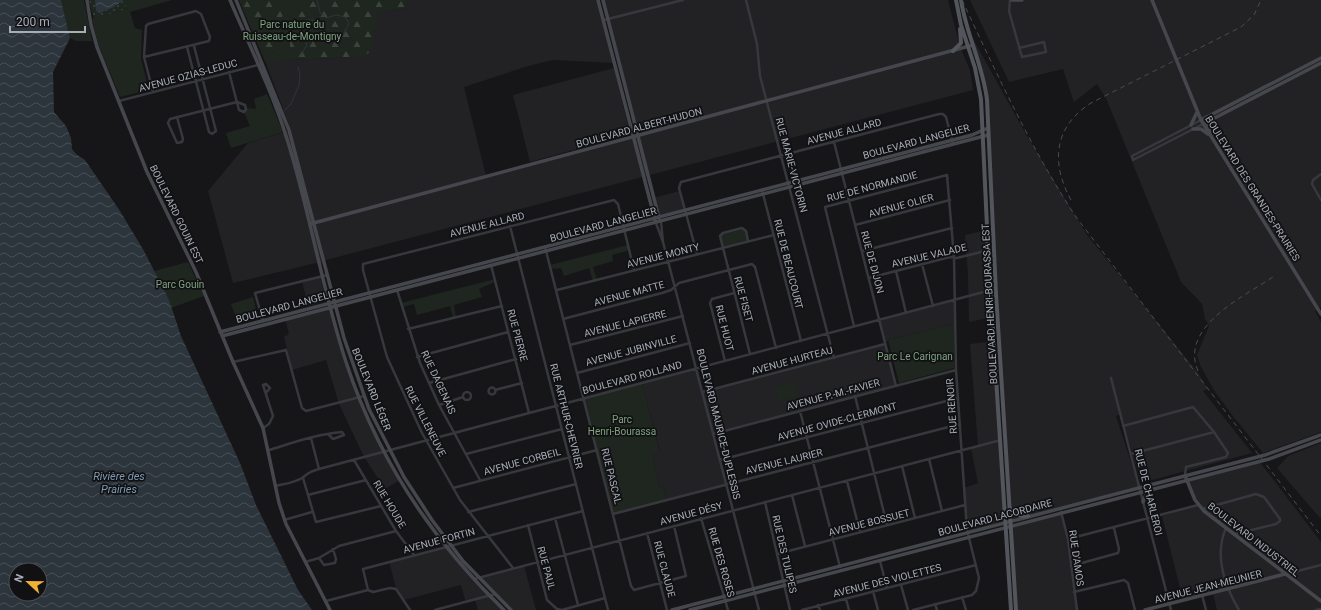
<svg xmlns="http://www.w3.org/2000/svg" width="1321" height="610" viewBox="0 0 1321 610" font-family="Roboto,sans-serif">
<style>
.built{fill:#222225}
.grass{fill:url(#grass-dots)}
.forest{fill:url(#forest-firs)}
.park{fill:#1e261f}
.water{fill:url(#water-waves);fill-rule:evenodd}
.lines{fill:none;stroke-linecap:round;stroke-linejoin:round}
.stream{stroke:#2c353c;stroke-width:1}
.street{stroke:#37383d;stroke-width:2.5}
.secondary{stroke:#45474d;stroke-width:3.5}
.primary{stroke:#53555c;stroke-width:4}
.rail{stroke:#4a4c52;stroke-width:1;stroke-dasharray:5 4;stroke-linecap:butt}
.labels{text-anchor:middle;stroke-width:3.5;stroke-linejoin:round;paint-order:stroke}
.park-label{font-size:10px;fill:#7fa381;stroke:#111113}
.street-label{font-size:10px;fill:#a8adb8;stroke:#111113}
.water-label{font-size:11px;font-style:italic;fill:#7f9bb3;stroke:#111113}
</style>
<defs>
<pattern id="grass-dots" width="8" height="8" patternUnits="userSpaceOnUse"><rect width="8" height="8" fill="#1e261f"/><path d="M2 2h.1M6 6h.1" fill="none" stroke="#3c433d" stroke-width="1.8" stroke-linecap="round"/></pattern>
<pattern id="forest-firs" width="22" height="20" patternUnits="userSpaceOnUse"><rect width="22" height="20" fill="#1e261f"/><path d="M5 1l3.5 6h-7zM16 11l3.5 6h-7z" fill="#3c433d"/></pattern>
<pattern id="water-waves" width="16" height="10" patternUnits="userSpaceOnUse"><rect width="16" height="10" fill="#2c353c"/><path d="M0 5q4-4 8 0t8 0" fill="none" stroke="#485056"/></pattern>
</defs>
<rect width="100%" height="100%" fill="#161618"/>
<!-- built -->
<path class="built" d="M406,0H598L615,63L553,60L528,66L464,87L486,176L638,136L603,0H948L960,47L970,70L973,90L326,260L320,265L316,263L233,283L208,191L248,143L291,130L265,61L357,57L377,13L406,8Z
M970,0H1321V307L1315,311L1321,322V432L1263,453L1233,416L1215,392L1201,367L1197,355L1209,326L1205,319L1202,304L1181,282L1106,98L1097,84L1074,102L1063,69L1009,82Z
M968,30L1027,136L1087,235L1196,370L1208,389L1203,391L1252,453L1141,483L1121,414L1116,416L1139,487L1010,521L987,100L984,81Z
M614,68L630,134L530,162L513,95Z
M680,191L685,211L659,217L653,198Z
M987,230L992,317L969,322L968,274L965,235Z
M320,276L326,301L308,306L302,281Z
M956,300L954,324L888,340L885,344L896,386L713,434L726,484L666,500L663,486L660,487L652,455L660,452L642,383L696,369L702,392L885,344L880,320Z
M331,307L347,363L360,398L400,480L385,489L364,457L339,404L326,360L292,370L284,337L289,334L285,319Z
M994,341L1005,522L968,533L964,488L978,483L971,448L978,446L970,344Z
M1321,443V517L1320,518L1277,468L1288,456Z
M1259,461L1321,542V610H1217L1213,593L1183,600L1162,516L1198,505L1186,480Z
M1061,513L1068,539L1077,610H1016L1010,527Z
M446,547L504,610H478L475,600L466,603L461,585L404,600L396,589L389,561Z
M524,566L536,610H513L479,577Z"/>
<!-- grass -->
<path class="grass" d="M89,0H95L97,6L105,11C111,5 119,7 123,0H129L124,10L94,19Z"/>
<!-- forest -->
<path class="forest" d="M239,0H406V8L377,13L372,52L357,57L265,61Z"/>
<!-- park -->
<path class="park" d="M61,0H84L92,41H76L70,38Z
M129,0H172L130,12L135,28L142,30L141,59L149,90L120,97L98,44L92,19L124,10Z
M289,0H300L292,14L290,28V53L284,61L268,62L264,54L280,52C279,36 280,14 289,0Z
M267,94L283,132L231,148L226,133L250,126L244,112L246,108L256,109L254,99Z
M744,229L748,241L723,248L721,235Z
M628,245L630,250L612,255L613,261L593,267L597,280L593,281L589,268L564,276L561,268L551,269L550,265Z
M188,262L204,296L171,308L154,271Z
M495,279V282L479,289L482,297L454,305L456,317L453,318L450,306L417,315L414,304L402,307L401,303Z
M253,297L258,318L238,323L231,304Z
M954,324V368L899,383L888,340Z
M795,381L799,396L779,401L775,387Z
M642,383L660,453L652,455L660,487L663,486L666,500L613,514L583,398Z"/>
<!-- water -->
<path class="water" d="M0,0H61L70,38L53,72L54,112L66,126L71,138L72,149L76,154L85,160L120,211L144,251L169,300L181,336L240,463L256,505L298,590L312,610H0ZM16,570H40V594H16Z
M95,0H123C121,4 104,12 99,13L96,11Z"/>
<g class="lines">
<!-- stream -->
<path class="stream" d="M301,55L307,45L304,36L299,32L302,24L307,20H314C320,32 329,42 343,35L349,23L345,17L336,15L326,18L320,12L317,0
M284,111L291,104L299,85L300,74L298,67"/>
<!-- street -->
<path class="street" d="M746,0L757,44L760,76L834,358
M1010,0L1009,11L1022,57L1046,52L1044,42L1019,48
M604,20L683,0
M187,47L209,132L212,134L216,131L194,46
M144,57L209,41L210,37L201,14L196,11L148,24L146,26L144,57L153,92
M229,72L239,110L244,112L246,109L245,105L237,102
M119,101L262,64
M177,117L183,139L182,142L177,143L168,123L170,119L237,102
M1201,120L1132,156L1133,160L1203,124
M834,142L896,386
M1321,174L1313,180L1312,184L1321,200
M762,190L801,341
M661,222L663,242
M656,223L663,242L759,610
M855,225L950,200
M510,226L608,610
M748,241L746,231L742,228L723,233L720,236L750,354
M545,247L631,586L634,590L686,576L674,526
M862,251L952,228
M697,254L679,188L681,182L939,114H943L946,117L953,144
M922,264L933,306
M491,265L529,413
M896,271L906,313
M869,278L950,257L957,258L993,249
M397,290L420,363L439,405L480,480
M557,290L774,235
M563,319L662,293L671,290L679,283L752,264L755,267L776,348
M263,321L255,293L327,275
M854,326L825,207L947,175L954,257L956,370L967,530L979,578L976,591L972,595L913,610
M408,329L502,306
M570,345L683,316
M417,357L508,332
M725,361L710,303L712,299L734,293
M233,362L286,350L302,408L306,411L364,396
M577,373L690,343
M1111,378L1171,610
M429,383L516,359
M488.5 391a3.5 3.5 0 1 1 7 0a3.5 3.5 0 1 1-7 0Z
M495,390L522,383
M702,392L885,344
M463 396a4 4 0 1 1 8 0a4 4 0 1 1-8 0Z
M855,396L887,525
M439,405L463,397
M800,411L840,567
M1123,426L1193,407L1214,432L1228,453L1226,457L1186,467L1185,475
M263,428L269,424L273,416L263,385L266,384L270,388L266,393
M713,434L956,370
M311,438L319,469
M269,450C292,443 317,434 342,432L344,435L333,439L328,434
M466,454L562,429
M1131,454L1214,432
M929,459L942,511
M354,460L396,531L414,555
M720,460L958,398
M902,466L915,518
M303,478L316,522L381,506
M847,481L860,532
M275,486C284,484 294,483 302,478C309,473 308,472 319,469L991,290
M453,488L597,450
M308,495L366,480
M792,495L805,546
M765,502L790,610
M1202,509L1256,494L1264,497L1280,519V521L1276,524L1235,534
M468,512L576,484
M1061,512L1068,539L1077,610
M613,514L960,424
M555,518L578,605
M701,518L728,610
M284,520L312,512
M528,525L547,600L557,609L562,610L605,598
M1226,528C1214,555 1225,586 1239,610
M647,533L667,610
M1068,539L1198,505
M777,554L965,505
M319,558L324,565L335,563L336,559L333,549
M880,561L887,588
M305,562L319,558L339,546L396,531
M1071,566L1118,553L1119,549L1114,528
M513,568L460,500L422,433L387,357L363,270V264L614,200L618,204L634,270
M1286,574L1321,565
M474,579L1001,440
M901,585L908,610
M368,590L363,569L583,511
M368,590L373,592L390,588L396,589L410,610
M873,591L878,610
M1074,592L1124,580L1128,583L1135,610
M1202,595L1206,610
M962,597L966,610
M846,599L849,610
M326,601L368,590
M935,604L937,610
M818,605L820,610
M435,610L495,594
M802,610L976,565
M1316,610L1321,609"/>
<!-- secondary -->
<path class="secondary" d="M87,0L91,25L97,47L147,172L196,272L233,362L263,428L279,503L286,524L330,610
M230,0C249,45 273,93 287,139C310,212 322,289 346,362C377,457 433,541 504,610
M236,0L289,130L344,338L369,409L404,477L432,520L463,561L511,610
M598,0L655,220
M603,0L659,218
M1012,0H1022
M1152,0L1201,120L1321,314
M1201,120L1321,58
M1203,124L1321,63
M1191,125L1197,112
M1193,129H1201L1208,134
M1210,133L1208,125L1212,120
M310,224L973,45
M220,332L972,135L988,128
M222,336L988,135
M1186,478L1195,500L1204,511L1321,601
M1143,502L1148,490
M672,610L1265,455L1321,435
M690,610L1269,459L1321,440
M1145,610L1285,574"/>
<!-- primary -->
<path class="primary" d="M956,0L961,25L975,68L981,99L989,269L1011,610
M961,0C966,34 983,65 987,100L996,294L1016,610
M953,51L961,43L960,29
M1010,508C1013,515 1021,517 1028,516"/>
<!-- rail -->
<path class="rail" d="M962,0C997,74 1031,149 1076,217L1321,536
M1071,200C1051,164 1053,127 1091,103L1241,27L1254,15L1261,0
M1198,371C1179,327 1243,297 1273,277"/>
</g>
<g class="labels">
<!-- park labels -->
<g class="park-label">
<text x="292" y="28">Parc nature du<tspan x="292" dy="12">Ruisseau-de-Montigny</tspan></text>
<text x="180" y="288">Parc Gouin</text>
<text x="915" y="360">Parc Le Carignan</text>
<text x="622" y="423">Parc<tspan x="622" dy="12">Henri-Bourassa</tspan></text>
</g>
<!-- street labels -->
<g class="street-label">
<text transform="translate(188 75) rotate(-15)" y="4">AVENUE OZIAS-LEDUC</text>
<text transform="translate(639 127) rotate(-15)" y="4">BOULEVARD ALBERT-HUDON</text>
<text transform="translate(844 131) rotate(-15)" y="4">AVENUE ALLARD</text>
<text transform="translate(916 141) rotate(-15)" y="4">BOULEVARD LANGELIER</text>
<text transform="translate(792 165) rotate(75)" y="4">RUE MARIE-VICTORIN</text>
<text transform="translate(872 186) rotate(-15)" y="4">RUE DE NORMANDIE</text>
<text transform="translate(1253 188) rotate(58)" y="4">BOULEVARD DES GRANDES-PRAIRIES</text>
<text transform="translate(901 205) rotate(-15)" y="4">AVENUE OLIER</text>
<text transform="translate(177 214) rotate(64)" y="4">BOULEVARD GOUIN EST</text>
<text transform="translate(487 224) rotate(-14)" y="4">AVENUE ALLARD</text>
<text transform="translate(603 224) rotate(-15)" y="4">BOULEVARD LANGELIER</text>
<text transform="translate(663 255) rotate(-14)" y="4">AVENUE MONTY</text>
<text transform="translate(929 255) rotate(-13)" y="4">AVENUE VALADE</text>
<text transform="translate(873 262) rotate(75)" y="4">RUE DE DIJON</text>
<text transform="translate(789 264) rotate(76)" y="4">RUE DE BEAUCOURT</text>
<text transform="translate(629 293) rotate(-15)" y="4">AVENUE MATTE</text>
<text transform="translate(744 299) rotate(75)" y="4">RUE FISET</text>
<text transform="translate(989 304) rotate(-93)" y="4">BOULEVARD HENRI-BOURASSA EST</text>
<text transform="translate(289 305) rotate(-15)" y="4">BOULEVARD LANGELIER</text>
<text transform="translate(625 323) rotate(-14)" y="4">AVENUE LAPIERRE</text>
<text transform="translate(725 328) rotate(76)" y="4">RUE HUOT</text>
<text transform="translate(518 335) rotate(75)" y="4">RUE PIERRE</text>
<text transform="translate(631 350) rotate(-15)" y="4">AVENUE JUBINVILLE</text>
<text transform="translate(792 360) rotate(-15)" y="4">AVENUE HURTEAU</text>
<text transform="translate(632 377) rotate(-15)" y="4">BOULEVARD ROLLAND</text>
<text transform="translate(439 382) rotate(65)" y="4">RUE DAGENAIS</text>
<text transform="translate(372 389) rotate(68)" y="4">BOULEVARD LÉGER</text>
<text transform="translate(833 394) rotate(-15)" y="4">AVENUE P.-M.-FAVIER</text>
<text transform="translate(951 406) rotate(-94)" y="4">RUE RENOIR</text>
<text transform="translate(567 416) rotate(76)" y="4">RUE ARTHUR-CHEVRIER</text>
<text transform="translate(426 421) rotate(63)" y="4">RUE VILLENEUVE</text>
<text transform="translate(837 421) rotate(-15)" y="4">AVENUE OVIDE-CLERMONT</text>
<text transform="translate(719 424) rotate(76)" y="4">BOULEVARD MAURICE-DUPLESSIS</text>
<text transform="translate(522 461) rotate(-15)" y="4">AVENUE CORBEIL</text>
<text transform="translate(784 461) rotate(-14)" y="4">AVENUE LAURIER</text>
<text transform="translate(612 476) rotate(76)" y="4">RUE PASCAL</text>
<text transform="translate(1149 492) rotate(76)" y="4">RUE DE CHARLEROI</text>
<text transform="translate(390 504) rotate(59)" y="4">RUE HOUDE</text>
<text transform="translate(691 513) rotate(-15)" y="4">AVENUE DÉSY</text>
<text transform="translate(995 517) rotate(-15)" y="4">BOULEVARD LACORDAIRE</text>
<text transform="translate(869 522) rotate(-14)" y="4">AVENUE BOSSUET</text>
<text transform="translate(1254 539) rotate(38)" y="4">BOULEVARD INDUSTRIEL</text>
<text transform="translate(439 540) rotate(-15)" y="4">AVENUE FORTIN</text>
<text transform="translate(785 554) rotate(77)" y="4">RUE DES TULIPES</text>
<text transform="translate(1077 558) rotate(82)" y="4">RUE D'AMOS</text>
<text transform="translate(722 562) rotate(74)" y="4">RUE DES ROSES</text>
<text transform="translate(547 568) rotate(75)" y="4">RUE PAUL</text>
<text transform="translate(665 569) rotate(75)" y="4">RUE CLAUDE</text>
<text transform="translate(887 580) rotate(-14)" y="4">AVENUE DES VIOLETTES</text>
<text transform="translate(1208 586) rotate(-14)" y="4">AVENUE JEAN-MEUNIER</text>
</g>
<!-- water labels -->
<g class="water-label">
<text x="119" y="480">Rivière des<tspan x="119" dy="13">Prairies</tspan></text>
</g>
</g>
<!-- north arrow -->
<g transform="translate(28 582) rotate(292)"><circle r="19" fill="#111113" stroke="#4d4f55"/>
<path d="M0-3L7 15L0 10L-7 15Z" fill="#f2b134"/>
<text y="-6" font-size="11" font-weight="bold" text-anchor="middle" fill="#a8adb8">N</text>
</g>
<!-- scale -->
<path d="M10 26v6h75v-6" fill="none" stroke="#a8adb8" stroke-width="2"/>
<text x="16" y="26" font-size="12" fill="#a8adb8" stroke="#111113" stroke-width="3" paint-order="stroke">200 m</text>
</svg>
